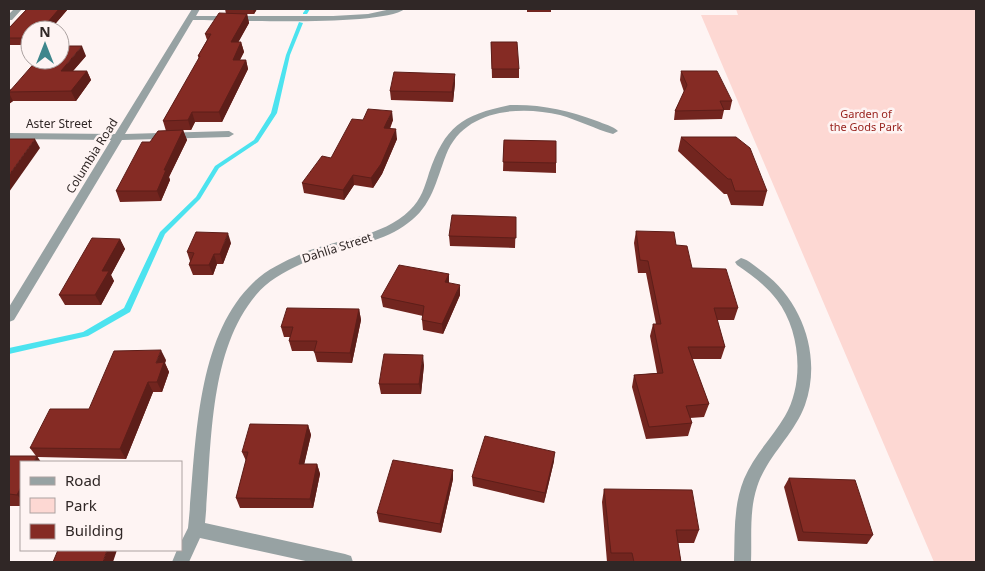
<svg xmlns="http://www.w3.org/2000/svg" width="985" height="571" viewBox="0 0 985 571" font-family="'Noto Sans',sans-serif">
<style>
.green{fill:#fdd8d3}
.lines{fill:none;stroke-linecap:round;stroke-linejoin:round}
.stream{fill:#4ce3ef;fill-rule:evenodd}
.minor{fill:#97a2a3;fill-rule:evenodd}
.wall{fill:#72251f}
.shaded-wall{fill:#5d1e19}
.building{fill:#852b24;stroke:#5d1e19}
.labels{text-anchor:middle;stroke-width:5;stroke-linejoin:round;paint-order:stroke}
.far-park-label{font-size:11px;fill:#98221d;stroke:#fef4f3}
.street-label{font-size:12px;fill:#302726;stroke:#fef4f3}
</style>
<rect width="100%" height="100%" fill="#fef4f3"/>
<!-- green -->
<path class="green" d="M736,9H976V562H934L701,15H738Z"/>
<g class="lines">
<!-- stream -->
<path class="stream" d="M306,9H310L307,14H303V13Z
M299,22L303,23L290,55L277,113L258,142L219,168L200,199L165,234L130,312L88,336L9,354V348L83,332L124,308L160,232L196,197L215,166L254,140L271,113L286,55Z"/>
<!-- minor -->
<path class="minor" d="M14,9H22L12,20H9V14Z
M192,9H200L196,16H333L368,14L391,9H405C380,27 231,20 193,20L125,134L229,131L234,134L229,137L122,140L14,320L9,322V307L111,140L9,139V133L115,134Z
M510,105C540,104 568,110 597,121C604,124 613,126 618,131L613,134C595,129 578,120 560,115C518,105 463,110 446,155C436,181 432,206 408,223C379,246 333,248 299,265C284,272 267,281 256,295C207,353 212,451 205,523L345,554L351,556L353,562H310L200,538L189,562H172L177,550H181V542L188,528C196,453 194,344 249,287C263,271 283,262 303,253C338,238 382,238 410,210C421,200 425,186 429,173C445,127 461,115 510,105Z
M741,258C749,260 756,267 763,272C803,302 822,357 805,405C794,435 767,456 757,487C749,511 752,537 751,562H734C735,534 733,506 744,479C754,455 772,438 785,416C805,382 800,330 777,300C766,285 751,275 737,265L735,262Z"/>
</g>
<!-- wall -->
<path class="wall" d="M27,9H68L50,30H30V45H9V28Z
M225,9H257L254,14H247L249,23L238,42H241L244,52L240,60H246L248,69L222,122H195L191,130H183L187,140L169,177L170,180L161,201L120,202L116,191L150,142L166,131L163,121L199,59L198,56L207,40L205,34L226,14Z
M527,9H551V12H527Z
M491,42L519,69V78H492Z
M86,56L73,71H87L91,80L76,101H13L9,104V90Z
M681,71L732,101L730,110H724L722,119L674,120L675,111L684,92L680,80Z
M455,83L453,102L391,100L390,91Z
M363,120H393L390,129L397,139L382,174L373,188L354,185L344,200L304,193L302,183L331,158Z
M681,137L767,191L763,206L731,205L727,194H724L678,151Z
M504,140L556,163V173L503,171Z
M516,217L515,248L450,246L449,236Z
M636,231L676,245L692,268L738,308L734,320H717L725,347L721,359H692L709,404L704,417L690,418L692,423L688,436L646,439L632,387L634,375L657,373L650,336L653,324H656L646,273H638L634,243Z
M120,239L125,249L111,275L114,281L101,305H65L59,295Z
M231,243L223,264H217L213,275H193L189,265L190,261L187,252Z
M449,274V283L460,295L443,334L423,330L422,320L423,316L383,307L381,297Z
M359,309L361,320L352,363L317,362L314,351H292L289,341L290,337H284L281,327Z
M166,360L165,363L169,372L162,392H153L126,459L38,457L21,462V506H9V456H36L30,448Z
M424,365L421,394H381L379,384Z
M308,425L311,435L304,464H317L320,474L313,508H240L236,498L246,461L242,452Z
M554,461L544,503L473,486L472,477Z
M453,470V479L441,533L379,522L377,513Z
M789,478L873,535L867,544L798,541L784,487Z
M604,489L699,530L694,543H678L681,562H607L602,502Z"/>
<!-- shaded-wall -->
<path class="shaded-wall" d="M59,9H68L50,30H41Z
M253,9H257L254,14Z
M247,14L249,23L233,52L231,42Z
M241,42L244,52L235,69L233,60Z
M82,46L86,56L65,80L61,71Z
M246,60L248,69L222,122L219,112Z
M87,71L91,80L76,101L71,91Z
M455,74V83L453,102L452,92Z
M9,93L13,101L9,104Z
M392,111L393,120L385,138L384,128Z
M192,112L195,122L191,130L188,120Z
M396,129L397,139L382,174L373,188L371,178Z
M183,130L187,140L169,177L170,180L161,201L157,191L164,170Z
M35,139L40,148L9,192V175Z
M353,175L354,185L344,200L343,190Z
M228,233L231,243L223,264L220,254Z
M120,239L125,249L111,275L114,281L101,305L95,295L102,271Z
M214,254L217,264L213,275L209,265Z
M449,274V285L445,282Z
M460,285V295L443,334L442,324Z
M359,309L361,320L352,363L350,353Z
M161,350L166,360L165,363L169,372L162,392L157,382L156,363Z
M423,355L424,365L421,394L419,384Z
M148,382L153,392L126,459L120,449Z
M308,425L311,435L302,474L299,464Z
M555,452L554,461L544,503L545,493Z
M37,456L41,462H34Z
M317,464L320,474L313,508L310,499Z
M453,470V479L441,533L440,524Z
M21,487V499L17,495Z
M107,550H117L113,562H103Z"/>
<!-- building -->
<path class="building" d="M27,9H59L41,30H30V38H9V28Z
M219,13L247,14L231,42H241L233,60H246L219,112H192L188,120L163,121L200,56H198L211,34H205Z
M491,42H517L519,69H492Z
M60,46H82L61,71H87L71,91L9,92L37,60H60Z
M681,71H717L732,101H720L724,110L675,111L687,85Z
M394,72L455,74L452,92L390,91Z
M368,109L392,111L384,128L396,129L381,164L371,178L353,175L343,190L302,183L322,156L331,158L352,119L363,120Z
M183,130L164,170H166L157,191H116L142,142H150L158,131Z
M681,137H736L750,148L767,191H735L731,179H728Z
M9,139H35L9,175Z
M504,140L556,141V163L503,162Z
M452,215L516,217V238L449,236Z
M636,231L674,232L676,245L687,246L692,268L726,269L738,308H714L725,347H688L709,404L686,406L692,423L649,427L634,375L663,373L653,324H661L648,261L640,260Z
M196,232L228,233L220,254H214L209,265H189L194,253L187,252Z
M92,238L120,239L102,271H109L95,295H59Z
M399,265L449,274L445,282L460,285L442,324L422,320L424,306L381,297Z
M287,308L359,309L350,353L314,352L317,341H289L293,327H281Z
M161,350L156,363L164,362L157,382H148L120,449L30,448L50,409H89L114,351Z
M384,354L423,355L419,384H379Z
M250,424L308,425L299,464H317L310,499L236,498L248,452H242Z
M485,436L555,452L545,493L472,477Z
M9,456H37L34,462H21V487L17,495L9,494Z
M393,460L453,470L440,524L377,513Z
M789,478L855,480L873,535L803,532Z
M604,489L692,490L699,530H676L681,562H634L632,553H611Z
M58,550H107L103,562H53Z"/>
<g class="labels">
<!-- far-park labels -->
<g class="far-park-label">
<text x="866" y="118">Garden of<tspan x="866" dy="13">the Gods Park</tspan></text>
</g>
<!-- street labels -->
<g class="street-label">
<text x="59" y="128">Aster Street</text>
<text transform="translate(92 156) rotate(-58)" y="4">Columbia Road</text>
<text transform="translate(337 248) rotate(-18)" y="4">Dahlia Street</text>
</g>
</g>
<!-- border -->
<rect width="985" height="571" fill="none" stroke="#302726" stroke-width="20"/>
<!-- legend -->
<rect x="20" y="461" width="162" height="90" fill="#fef4f3" stroke="#aca2a1"/>
<rect x="30" y="477" width="25" height="8" fill="#97a2a3" stroke="#aca2a1"/>
<text x="65" y="486" font-size="15" fill="#302726">Road</text>
<rect x="30" y="498" width="25" height="15" fill="#fdd8d3" stroke="#aca2a1"/>
<text x="65" y="511" font-size="15" fill="#302726">Park</text>
<rect x="30" y="524" width="25" height="15" fill="#852b24" stroke="#aca2a1"/>
<text x="65" y="536" font-size="15" fill="#302726">Building</text>
<!-- north arrow -->
<g transform="translate(45 45)"><circle r="24" fill="#fef4f3" stroke="#aca2a1"/>
<path d="M0-4L9 19L0 12L-9 19Z" fill="#3e868c"/>
<text y="-8" font-size="14" font-weight="bold" text-anchor="middle" fill="#302726">N</text>
</g>
</svg>
